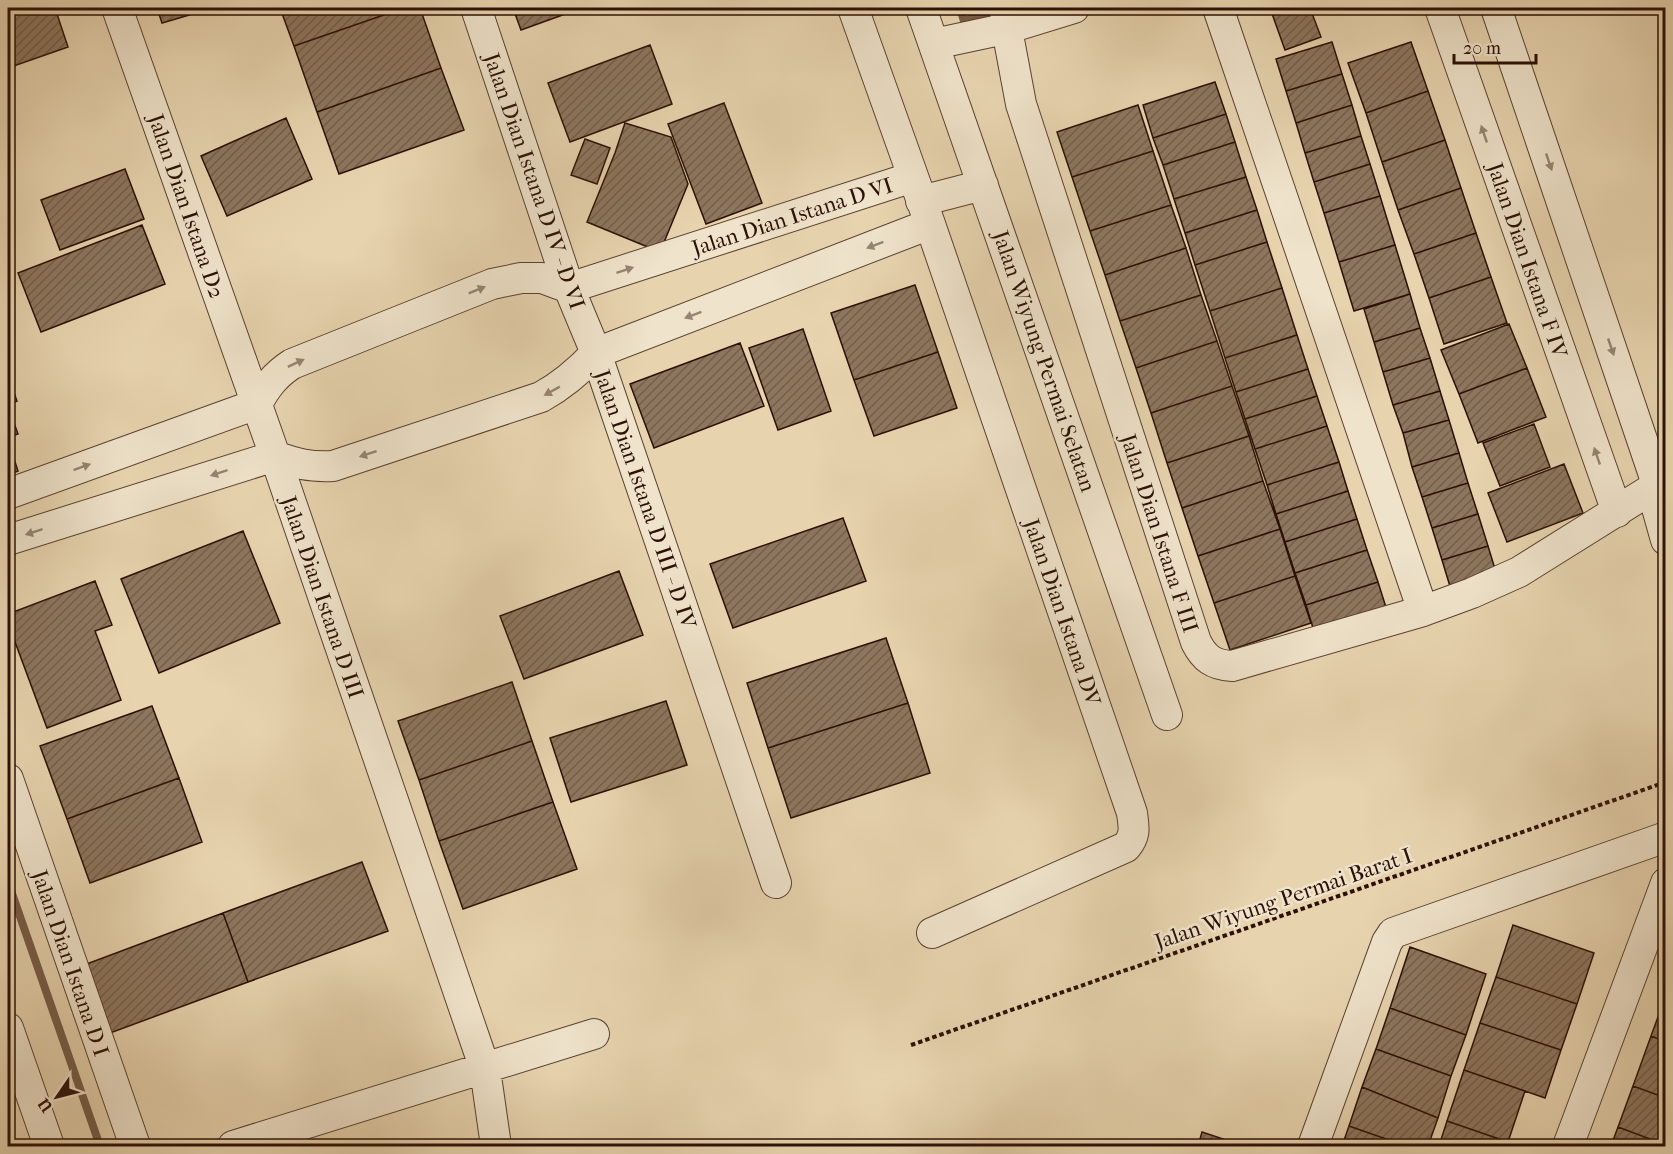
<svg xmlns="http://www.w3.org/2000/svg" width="1673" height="1154" viewBox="0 0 1673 1154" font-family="'IM FELL French Canon',serif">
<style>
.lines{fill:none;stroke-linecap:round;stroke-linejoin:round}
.stream{stroke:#765d49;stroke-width:8}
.building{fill:url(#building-hatch);stroke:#2c1006;stroke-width:1.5}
.minor-casing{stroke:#5b4130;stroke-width:32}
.path{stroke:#2c1006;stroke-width:4;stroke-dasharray:4.5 3;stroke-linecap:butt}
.minor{stroke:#efe3cb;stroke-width:30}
.oneway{fill:#978472}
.labels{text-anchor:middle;stroke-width:5;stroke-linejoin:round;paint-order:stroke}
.street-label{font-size:22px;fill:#2c1006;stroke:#efe3cb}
</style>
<defs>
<pattern id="building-hatch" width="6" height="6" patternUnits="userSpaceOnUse" patternTransform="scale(1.5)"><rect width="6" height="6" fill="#8d765e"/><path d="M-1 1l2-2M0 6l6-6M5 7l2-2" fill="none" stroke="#735f4c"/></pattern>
</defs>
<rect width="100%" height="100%" fill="#e7d4af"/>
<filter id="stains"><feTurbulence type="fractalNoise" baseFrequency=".00333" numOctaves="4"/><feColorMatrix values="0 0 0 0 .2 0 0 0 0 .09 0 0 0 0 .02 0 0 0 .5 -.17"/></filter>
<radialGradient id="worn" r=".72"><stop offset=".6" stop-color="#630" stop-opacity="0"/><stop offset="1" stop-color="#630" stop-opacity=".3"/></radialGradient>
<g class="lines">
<!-- stream -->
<path class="stream" d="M960,8L964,21L998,9
M8,882L100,1146"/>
</g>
<!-- building -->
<path class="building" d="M26,8H55L68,47L8,68V14Z
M157,8H213L162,23Z
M280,8H404L294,46Z
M404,8H420L441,68L317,112L294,46Z
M513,8H582L521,30Z
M1270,8H1310L1321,37L1285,50Z
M1332,42L1342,74L1286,91L1276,59Z
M1411,42L1428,91L1366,113L1348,63Z
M650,45L672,104L570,142L548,83Z
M441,68L464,130L339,174L317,112Z
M1342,74L1352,105L1296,123L1286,91Z
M1215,82L1226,114L1153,138L1143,105Z
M1428,91L1445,140L1382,162L1366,113Z
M724,103L762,203L706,224L668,124Z
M1138,105L1153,151L1072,177L1057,132Z
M1352,105L1361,136L1305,153L1296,123Z
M1226,114L1235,142L1163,165L1153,138Z
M286,118L312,179L227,216L201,156Z
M625,123L671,137L688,184L660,252L587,222L615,153Z
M1361,136L1370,164L1314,182L1305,153Z
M585,139L610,148L597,184L571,175Z
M1445,140L1461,188L1398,210L1382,162Z
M1235,142L1246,177L1174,199L1163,165Z
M1153,151L1171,205L1090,231L1072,177Z
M1370,164L1380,196L1324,213L1314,182Z
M125,169L144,219L60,250L41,200Z
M1246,177L1257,210L1185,233L1174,199Z
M1461,188L1476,233L1414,254L1398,210Z
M1380,196L1395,245L1339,262L1324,213Z
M1171,205L1186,248L1105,275L1090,231Z
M1257,210L1267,242L1195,265L1185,233Z
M142,225L165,284L41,332L18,273Z
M1476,233L1491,277L1429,298L1414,254Z
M1267,242L1282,288L1210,311L1195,265Z
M1395,245L1410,294L1354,311L1339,262Z
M1186,248L1201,295L1120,321L1105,275Z
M1491,277L1507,323L1444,344L1429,298Z
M915,285L938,352L854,380L831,313Z
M1282,288L1297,335L1225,358L1210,311Z
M1410,294L1420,328L1374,342L1364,309Z
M1201,295L1217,341L1136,368L1120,321Z
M1509,324L1527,368L1459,394L1441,350Z
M1420,328L1430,358L1383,372L1374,342Z
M803,329L831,411L778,430L749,348Z
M1297,335L1308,369L1236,392L1225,358Z
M1217,341L1232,386L1151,413L1136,368Z
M740,343L764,406L654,448L630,384Z
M938,352L957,408L874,436L854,380Z
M1430,358L1440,391L1393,405L1383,372Z
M1527,368L1546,417L1478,443L1459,394Z
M1308,369L1317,396L1245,419L1236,392Z
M8,376L17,401L8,405Z
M1232,386L1249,436L1167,463L1151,413Z
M1440,391L1449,420L1403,433L1393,405Z
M1317,396L1327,426L1255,449L1245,419Z
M9,409L18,434L8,437V410Z
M1449,420L1459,453L1412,467L1403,433Z
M1534,424L1550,467L1500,486L1483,443Z
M1327,426L1339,462L1267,485L1255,449Z
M1249,436L1263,481L1182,508L1167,463Z
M8,440L18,471L8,475Z
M1459,453L1468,483L1422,497L1412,467Z
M1339,462L1348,491L1276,514L1267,485Z
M1564,464L1583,513L1507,542L1488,493Z
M1263,481L1280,529L1198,556L1182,508Z
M1468,483L1478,514L1432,528L1422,497Z
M1348,491L1357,519L1285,542L1276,514Z
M1478,514L1488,546L1442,560L1432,528Z
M843,518L866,581L733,628L710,564Z
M1357,519L1367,550L1295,573L1285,542Z
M1280,529L1295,576L1214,603L1198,556Z
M243,531L280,623L159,673L121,579Z
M1488,546L1498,579L1452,593L1442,560Z
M1367,550L1378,582L1306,605L1295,573Z
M619,571L643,635L524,679L500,616Z
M1295,576L1311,623L1230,650L1214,603Z
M95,581L112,625L95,631L121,700L47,728L8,623V614Z
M1378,582L1389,617L1317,641L1306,605Z
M886,638L908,703L768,748L747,683Z
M512,682L532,741L419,780L398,721Z
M666,701L687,765L571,802L550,738Z
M908,703L930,773L791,818L768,748Z
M152,706L179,778L67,819L40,746Z
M532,741L553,802L439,841L419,780Z
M179,778L202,842L90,883L67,819Z
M553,802L577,869L463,909L439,841Z
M362,862L388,931L248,982L223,913Z
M223,913L248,982L110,1033L84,965Z
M1513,925L1594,953L1577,1004L1496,977Z
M1410,947L1486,974L1466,1035L1390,1008Z
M1496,977L1577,1004L1561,1050L1480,1023Z
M1666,995V1042L1651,1036Z
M1390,1008L1466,1035L1451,1076L1376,1049Z
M1480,1023L1561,1050L1545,1098L1464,1070Z
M1651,1036L1666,1042V1098L1633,1086Z
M1376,1049L1451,1076L1438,1118L1362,1087Z
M1464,1070L1525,1091L1508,1142L1447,1121Z
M1633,1086L1666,1098V1145L1618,1127Z
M1362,1087L1438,1118L1428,1146H1406L1349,1126Z
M1447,1121L1508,1142L1507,1146H1439Z
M1349,1126L1406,1146H1342Z
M1618,1127L1666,1145V1146H1611Z
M1202,1132L1244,1146H1198Z"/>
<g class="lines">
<defs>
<path id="minor" d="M117,8L275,456L485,1069L496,1146
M476,8L569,288L596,353L776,883
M853,8L930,224L1132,813C1134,828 1136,835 1126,847L932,933
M921,8L1167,715
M1004,8L1009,28V40L1021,104L1196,642C1204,658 1213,665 1232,666L1423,611L1472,593L1519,572L1655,487L1654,475L1496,8
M1218,8L1423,611
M1440,8L1617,512
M934,44L1009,28L1074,8
M921,201L983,185
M569,288L913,177
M257,404C266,387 275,375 292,364L492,284L521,278H542L569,288
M275,456C297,464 309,467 333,466L541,397C563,385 579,371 596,353L930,224
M1652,490L1666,540
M8,494L257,404
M8,540L275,456
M8,779L135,1146
M8,1028L49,1146
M233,1146L594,1034
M1313,1146L1387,942L1393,933L1666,837
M1568,1146L1666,883"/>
</defs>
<!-- minor casing -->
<use href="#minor" class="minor-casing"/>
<!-- path -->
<path class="path" d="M911,1045L1666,782"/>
<!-- minor -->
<use href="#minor" class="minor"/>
</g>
<!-- one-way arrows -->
<defs><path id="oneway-solid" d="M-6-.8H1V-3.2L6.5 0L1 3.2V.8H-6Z" transform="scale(1.5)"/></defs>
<g class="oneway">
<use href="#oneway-solid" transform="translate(1484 134) rotate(-109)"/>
<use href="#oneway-solid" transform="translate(1549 162) rotate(71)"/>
<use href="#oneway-solid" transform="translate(875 245) rotate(159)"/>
<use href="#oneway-solid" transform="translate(625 270) rotate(-18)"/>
<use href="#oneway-solid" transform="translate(477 290) rotate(-22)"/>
<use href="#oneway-solid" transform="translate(693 315) rotate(159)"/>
<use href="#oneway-solid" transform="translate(1611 347) rotate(71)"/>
<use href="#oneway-solid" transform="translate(296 363) rotate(-25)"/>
<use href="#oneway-solid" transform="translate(552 391) rotate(151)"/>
<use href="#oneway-solid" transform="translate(368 454) rotate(162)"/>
<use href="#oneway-solid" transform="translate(1597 456) rotate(-109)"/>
<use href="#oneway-solid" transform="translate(82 467) rotate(-20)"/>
<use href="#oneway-solid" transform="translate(219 473) rotate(162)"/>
<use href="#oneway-solid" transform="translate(34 532) rotate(162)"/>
</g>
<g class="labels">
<!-- street labels -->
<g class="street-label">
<text transform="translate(535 181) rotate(71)" y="8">Jalan Dian Istana D IV - D VI</text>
<text transform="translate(187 206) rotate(71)" y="8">Jalan Dian Istana D2</text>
<text transform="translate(792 216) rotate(-18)" y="8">Jalan Dian Istana D VI</text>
<text transform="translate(1528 260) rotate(71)" y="8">Jalan Dian Istana F IV</text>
<text transform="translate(1045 361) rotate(71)" y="8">Jalan Wiyung Permai Selatan</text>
<text transform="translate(646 499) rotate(71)" y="8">Jalan Dian Istana D III - D IV</text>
<text transform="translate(1160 533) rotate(72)" y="8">Jalan Dian Istana F III</text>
<text transform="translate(323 597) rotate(71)" y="8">Jalan Dian Istana D III</text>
<text transform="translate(1063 612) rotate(71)" y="8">Jalan Dian Istana DV</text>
<text transform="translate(1283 898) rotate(-19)" y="8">Jalan Wiyung Permai Barat I</text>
<text transform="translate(71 963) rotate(71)" y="8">Jalan Dian Istana D I</text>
</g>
</g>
<!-- margin -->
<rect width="1673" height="1154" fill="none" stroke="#e7d4af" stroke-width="30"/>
<rect x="9" y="9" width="1655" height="1136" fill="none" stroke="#2c1006" stroke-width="3"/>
<rect x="15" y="15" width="1643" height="1124" fill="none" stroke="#2c1006" stroke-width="1.5"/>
<!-- north arrow -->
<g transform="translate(57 1097) rotate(235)" stroke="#efe3cb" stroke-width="4.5" paint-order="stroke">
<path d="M0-4.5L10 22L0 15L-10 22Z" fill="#2c1006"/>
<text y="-9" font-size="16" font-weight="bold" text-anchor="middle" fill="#2c1006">U</text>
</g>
<!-- scale -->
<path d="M1454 54v9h82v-9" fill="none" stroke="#2c1006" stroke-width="3"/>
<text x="1463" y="54" font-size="18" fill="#2c1006" stroke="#efe3cb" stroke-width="4.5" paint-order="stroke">20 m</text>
<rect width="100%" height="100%" filter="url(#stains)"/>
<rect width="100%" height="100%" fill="url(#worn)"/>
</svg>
